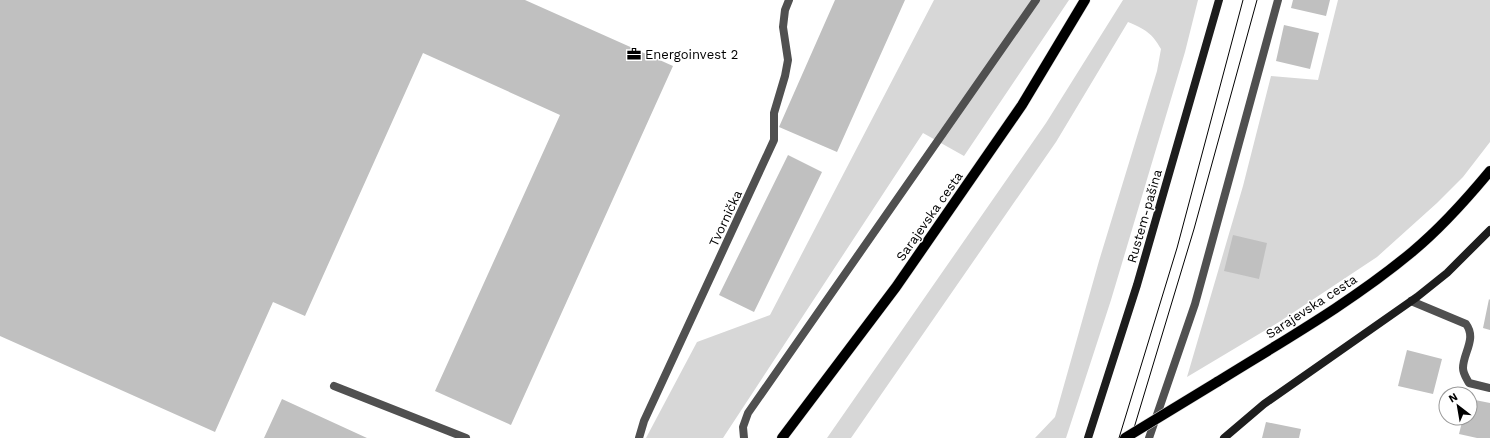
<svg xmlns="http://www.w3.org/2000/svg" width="1490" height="438" viewBox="0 0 1490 438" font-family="'Work Sans',sans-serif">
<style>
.green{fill:#d7d7d7}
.building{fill:#c0c0c0}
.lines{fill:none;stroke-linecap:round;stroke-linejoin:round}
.primary-casing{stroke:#dbdbdb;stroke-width:11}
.lane{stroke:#505050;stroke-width:8}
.street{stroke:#505050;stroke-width:8}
.secondary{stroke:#1d1d1d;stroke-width:8}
.primary{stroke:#000;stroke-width:10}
.tram{stroke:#000;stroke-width:1}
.primary-bridge-casing{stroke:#dbdbdb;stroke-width:11;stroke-linecap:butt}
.primary-bridge{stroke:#000;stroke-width:10}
.labels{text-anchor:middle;stroke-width:3;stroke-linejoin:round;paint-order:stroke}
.poi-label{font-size:13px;fill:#000;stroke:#fff;text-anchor:start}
.street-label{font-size:13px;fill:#000;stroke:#fff}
</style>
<rect width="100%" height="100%" fill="#fff"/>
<!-- green -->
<path class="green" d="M934,0H1069L964,156L923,133L723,438H646L697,342L770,315Z
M1123,0H1198L1185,52L1111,300L1066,438H1035L1055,417L1099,261L1157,71L1161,49C1152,33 1145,29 1128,22L1056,142L851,438H827L1046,123Z
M1338,0H1490V142L1463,177L1437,203L1377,257L1279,322L1187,377L1243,186L1271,76L1318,80Z"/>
<!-- building -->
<path class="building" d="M0,0H525L673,66L511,425L435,391L560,115L423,53L305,316L273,302L215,432L0,336Z
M835,0H905L837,152L779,127Z
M1293,0H1330L1326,16L1291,8Z
M1284,25L1319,33L1310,69L1276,61Z
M788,155L822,172L754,312L719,295Z
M1233,235L1267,243L1259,279L1224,271Z
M1489,299L1490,300V330L1483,328Z
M1407,350L1442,359L1433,394L1398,386Z
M282,399L367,438H264Z
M1470,399L1490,403V438H1477L1459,434L1463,418H1470Z
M1266,422L1301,429L1299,438H1262Z"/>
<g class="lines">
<defs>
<path id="primary" d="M1217,382C1283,341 1352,302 1412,252C1441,228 1466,200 1490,171
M782,438L896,287L1022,105L1085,0"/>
</defs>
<!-- primary casing -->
<use href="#primary" class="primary-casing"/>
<!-- lane -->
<path class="lane" d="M1411,301L1466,324C1477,339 1463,353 1463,368C1463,374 1467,379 1469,383L1490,388
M334,386L466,438
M639,438L644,421L774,140V113L785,76L788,60L783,27L785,10L789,0
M744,438L743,427L748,413L1036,0"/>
<!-- street -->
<path class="street" d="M1149,438L1195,304L1278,0"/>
<!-- secondary -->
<path class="secondary" d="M1088,438L1137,285L1219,0
M1224,438L1264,404L1417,297L1447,273L1490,230"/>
<!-- primary -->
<use href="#primary" class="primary"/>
<!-- tram -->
<path class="tram" d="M1119,438L1177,248L1243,0
M1131,438L1194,229L1257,0"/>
<defs>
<path id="primary-bridge" d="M1125,438L1217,382"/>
</defs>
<!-- primary-bridge casing -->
<use href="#primary-bridge" class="primary-bridge-casing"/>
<!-- primary-bridge -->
<use href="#primary-bridge" class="primary-bridge"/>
</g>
<!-- icons -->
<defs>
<symbol id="office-bare" viewBox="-9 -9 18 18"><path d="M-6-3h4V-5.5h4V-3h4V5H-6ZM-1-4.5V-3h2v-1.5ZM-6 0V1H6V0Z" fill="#000" stroke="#fff" stroke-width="2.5" paint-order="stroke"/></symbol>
</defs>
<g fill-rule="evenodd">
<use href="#office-bare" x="624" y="44" width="20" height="20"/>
</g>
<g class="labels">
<!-- poi labels -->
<g class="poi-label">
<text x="645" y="59">Energoinvest 2</text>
</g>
<!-- street labels -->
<g class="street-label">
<text transform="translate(929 216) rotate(-55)" y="5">Sarajevska cesta</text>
<text transform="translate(1144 216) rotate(-74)" y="5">Rustem-pašina</text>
<text transform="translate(725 218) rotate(-65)" y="5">Tvornička</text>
<text transform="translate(1311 306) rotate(-33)" y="5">Sarajevska cesta</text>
</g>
</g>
<!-- north arrow -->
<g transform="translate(1458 406) rotate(329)"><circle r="19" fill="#ffffff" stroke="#999999"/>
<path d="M0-3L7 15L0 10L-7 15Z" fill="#000000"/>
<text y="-6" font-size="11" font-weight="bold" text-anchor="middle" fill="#000000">N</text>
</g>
</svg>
